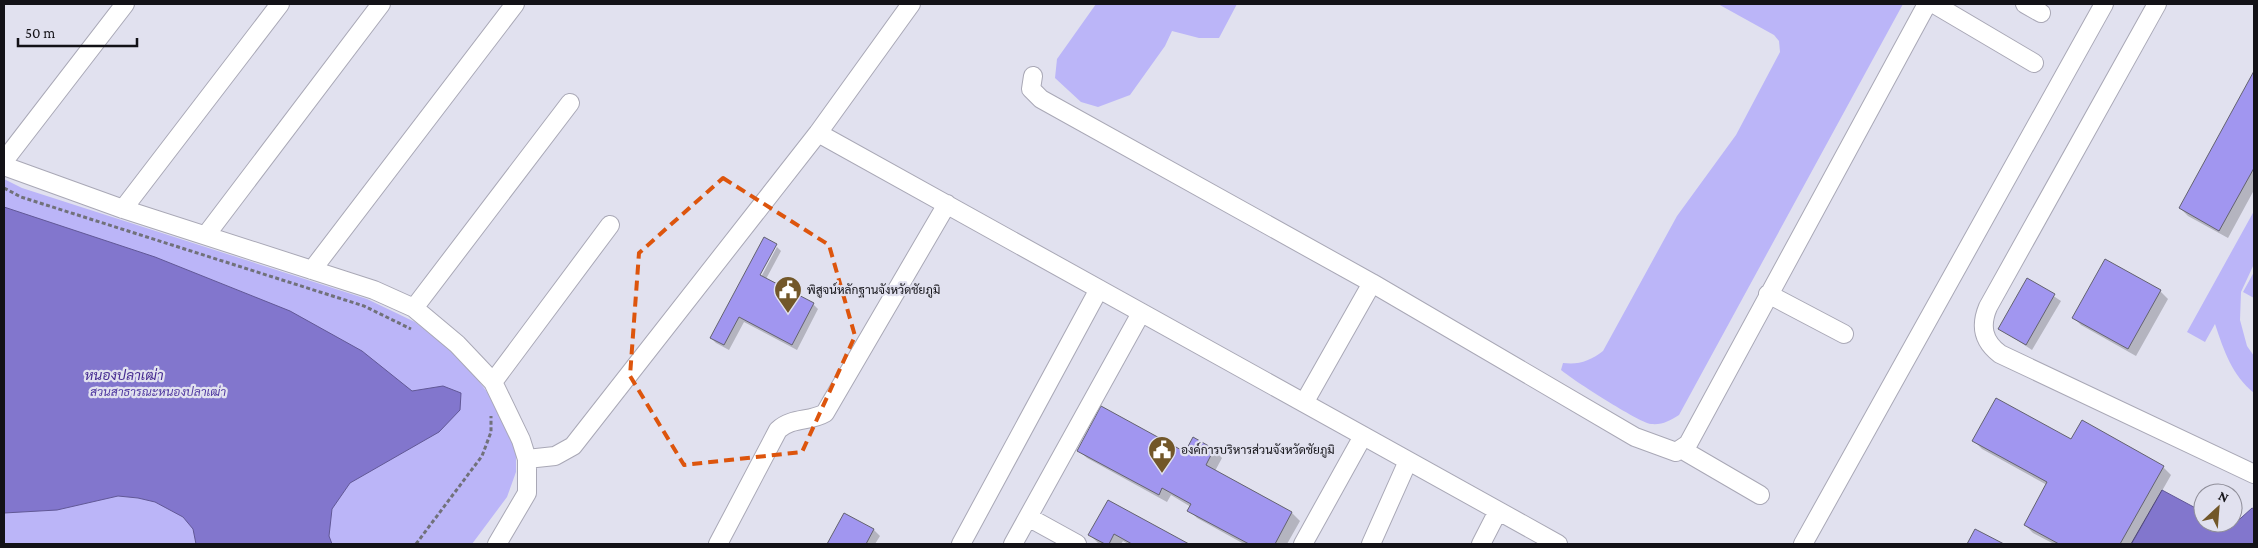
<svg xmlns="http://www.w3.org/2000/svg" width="2258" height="548" viewBox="0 0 2258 548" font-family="'Crimson Pro',Sarabun,serif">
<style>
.green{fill:#bbb5f8}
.water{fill:#8276cd;stroke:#615896}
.shadow{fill:#0003}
.building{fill:#a196f0;stroke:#63626f}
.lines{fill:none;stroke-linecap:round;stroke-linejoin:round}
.minor-casing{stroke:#a9a8b6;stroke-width:20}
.path{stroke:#71717a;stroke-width:3;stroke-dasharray:4 2.5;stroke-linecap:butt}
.minor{stroke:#fff;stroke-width:18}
.marked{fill:none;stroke:#dd550d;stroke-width:4;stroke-dasharray:10 6;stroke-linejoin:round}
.labels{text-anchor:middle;stroke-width:4.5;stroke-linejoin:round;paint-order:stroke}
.poi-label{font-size:12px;fill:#131217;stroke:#e1e1ef;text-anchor:start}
.park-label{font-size:12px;font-style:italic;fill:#513aa1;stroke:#e1e1ef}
.water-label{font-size:14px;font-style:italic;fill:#452a91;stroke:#e1e1ef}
</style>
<rect width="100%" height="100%" fill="#e1e1ef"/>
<!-- green -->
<path class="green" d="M1096,4H1237L1219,38H1199L1172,31L1165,46L1130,95L1098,107L1081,102L1055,78L1057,59Z
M1718,4H1903L1679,415C1669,421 1663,425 1651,424C1638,422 1573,380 1561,370L1563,363C1579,365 1590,361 1603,351L1677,216L1736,135L1780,52L1779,41L1774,35Z
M4,179L22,188L367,299L415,322L462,359L497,405L516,450V472L507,497L472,544H4Z
M2254,211V264L2241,292L2240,320L2247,346L2254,356V393C2232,375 2224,351 2215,324L2205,342L2187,332Z
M2254,272V298L2243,292Z"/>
<!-- water -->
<path class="water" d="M4,207L155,257L290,311L362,351L412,391L443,386L461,393L460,410L439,432L350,483L332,509L329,536L332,544H196L193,529L183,517L155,502L138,498L118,496L57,510L4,513Z
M2162,490L2203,512V523H2223L2231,527L2252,508L2254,509V544H2131Z"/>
<!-- shadow -->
<path class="shadow" d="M2254,74V190L2228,238L2188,216L2180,208Z
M777,247L781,251L766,279L813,304L818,309L797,350L744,322L729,350L716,343L711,338L756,280L759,281Z
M2028,279L2061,301L2032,350L1999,328Z
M2160,291L2168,299L2136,356L2081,325L2073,317Z
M1194,439L1214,450L1222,458L1215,471L1292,513L1300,521L1287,544H1244L1197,518L1189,510L1191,507L1171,495L1167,502L1087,458L1078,450L1185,454Z
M1974,441H2072L2163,467L2171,475L2132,544H2054L2033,533L2025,525L2047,485L1982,449Z
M1108,501L1186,544H1128L1123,541L1121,544L1098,543L1090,535Z
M845,514L874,530L880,536L875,544H829Z"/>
<!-- building -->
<path class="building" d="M2254,71V168L2219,231L2179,208Z
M764,237L777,244L760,275L814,303L792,345L739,317L724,345L710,338Z
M2105,259L2161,290L2128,349L2072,318Z
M2027,278L2055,294L2026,345L1998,329Z
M1996,398L2071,439L2082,420L2164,466L2120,544H2059L2024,525L2047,482L1972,441Z
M1101,406L1185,452L1193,437L1214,449L1206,465L1292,512L1275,544H1249L1187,511L1191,504L1162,488L1159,495L1077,451Z
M1108,500L1189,544H1132L1114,534L1109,544H1105L1088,535Z
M844,513L874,529L866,544H827Z
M1975,529L2004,544H1967Z"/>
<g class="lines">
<defs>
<path id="minor" d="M1934,4L2034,63
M2025,4L2041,13
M2157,4L1988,307C1980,326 1983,341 2000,354L2254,474
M1033,76L1031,89L1041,99L1372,283L1635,437L1676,452L1688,444L1927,4
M818,133L1558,544
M4,161L125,4
M4,166L123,209L374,290L414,308L457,344L493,382L521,440L527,459V493L497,544
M123,209L280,4
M206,235L381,4
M312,270L515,4
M1768,294L1844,334
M414,308L570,103
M493,382L610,225
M1304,403L1372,283
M1681,449L1760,495
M527,459L555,456L573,446L818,133L911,4
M1028,517L1077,544
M718,544L778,430C792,417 810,422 825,413L947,204
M961,544L1099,289
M1013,544L1141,313
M1303,544L1363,436
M1371,544L1408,461
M1481,544L1498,511
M1803,544L2104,4"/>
</defs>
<!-- minor casing -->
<use href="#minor" class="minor-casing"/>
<!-- path -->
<path class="path" d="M4,188L21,197L364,306L411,329
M416,544L482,456L491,432V416"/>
<!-- minor -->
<use href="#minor" class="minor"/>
</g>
<!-- marked area -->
<path class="marked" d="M723,178L829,245L855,336L802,452L684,465L630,376L639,253Z"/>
<!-- icons -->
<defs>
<symbol id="civic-pin" viewBox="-11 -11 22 30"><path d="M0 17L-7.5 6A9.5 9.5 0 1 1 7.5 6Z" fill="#725729" stroke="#e1e1ef"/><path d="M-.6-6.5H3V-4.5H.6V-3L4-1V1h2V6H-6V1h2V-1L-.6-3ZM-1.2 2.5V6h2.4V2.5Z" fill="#fff"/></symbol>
</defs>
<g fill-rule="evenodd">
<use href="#civic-pin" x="772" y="274" width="32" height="43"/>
<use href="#civic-pin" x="1146" y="434" width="32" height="43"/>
</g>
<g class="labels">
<!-- poi labels -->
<g class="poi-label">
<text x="807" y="294">พิสูจน์หลักฐานจังหวัดชัยภูมิ</text>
<text x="1181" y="454">องค์การบริหารส่วนจังหวัดชัยภูมิ</text>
</g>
<!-- park labels -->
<g class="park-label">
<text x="158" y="396">สวนสาธารณะหนองปลาเฒ่า</text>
</g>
<!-- water labels -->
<g class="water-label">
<text x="124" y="380">หนองปลาเฒ่า</text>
</g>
</g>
<!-- border -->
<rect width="2258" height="548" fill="none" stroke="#131217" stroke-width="10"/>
<!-- north arrow -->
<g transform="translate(2218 508) rotate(26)"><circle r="24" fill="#e1e1ef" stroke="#8f8e99"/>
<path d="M0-4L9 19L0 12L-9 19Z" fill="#725729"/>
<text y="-8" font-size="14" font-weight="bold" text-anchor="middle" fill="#131217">N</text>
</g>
<!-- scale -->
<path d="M18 38v8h119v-8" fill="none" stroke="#131217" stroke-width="2.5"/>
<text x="25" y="38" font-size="15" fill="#131217" stroke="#e1e1ef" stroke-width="4" paint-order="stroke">50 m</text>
</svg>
